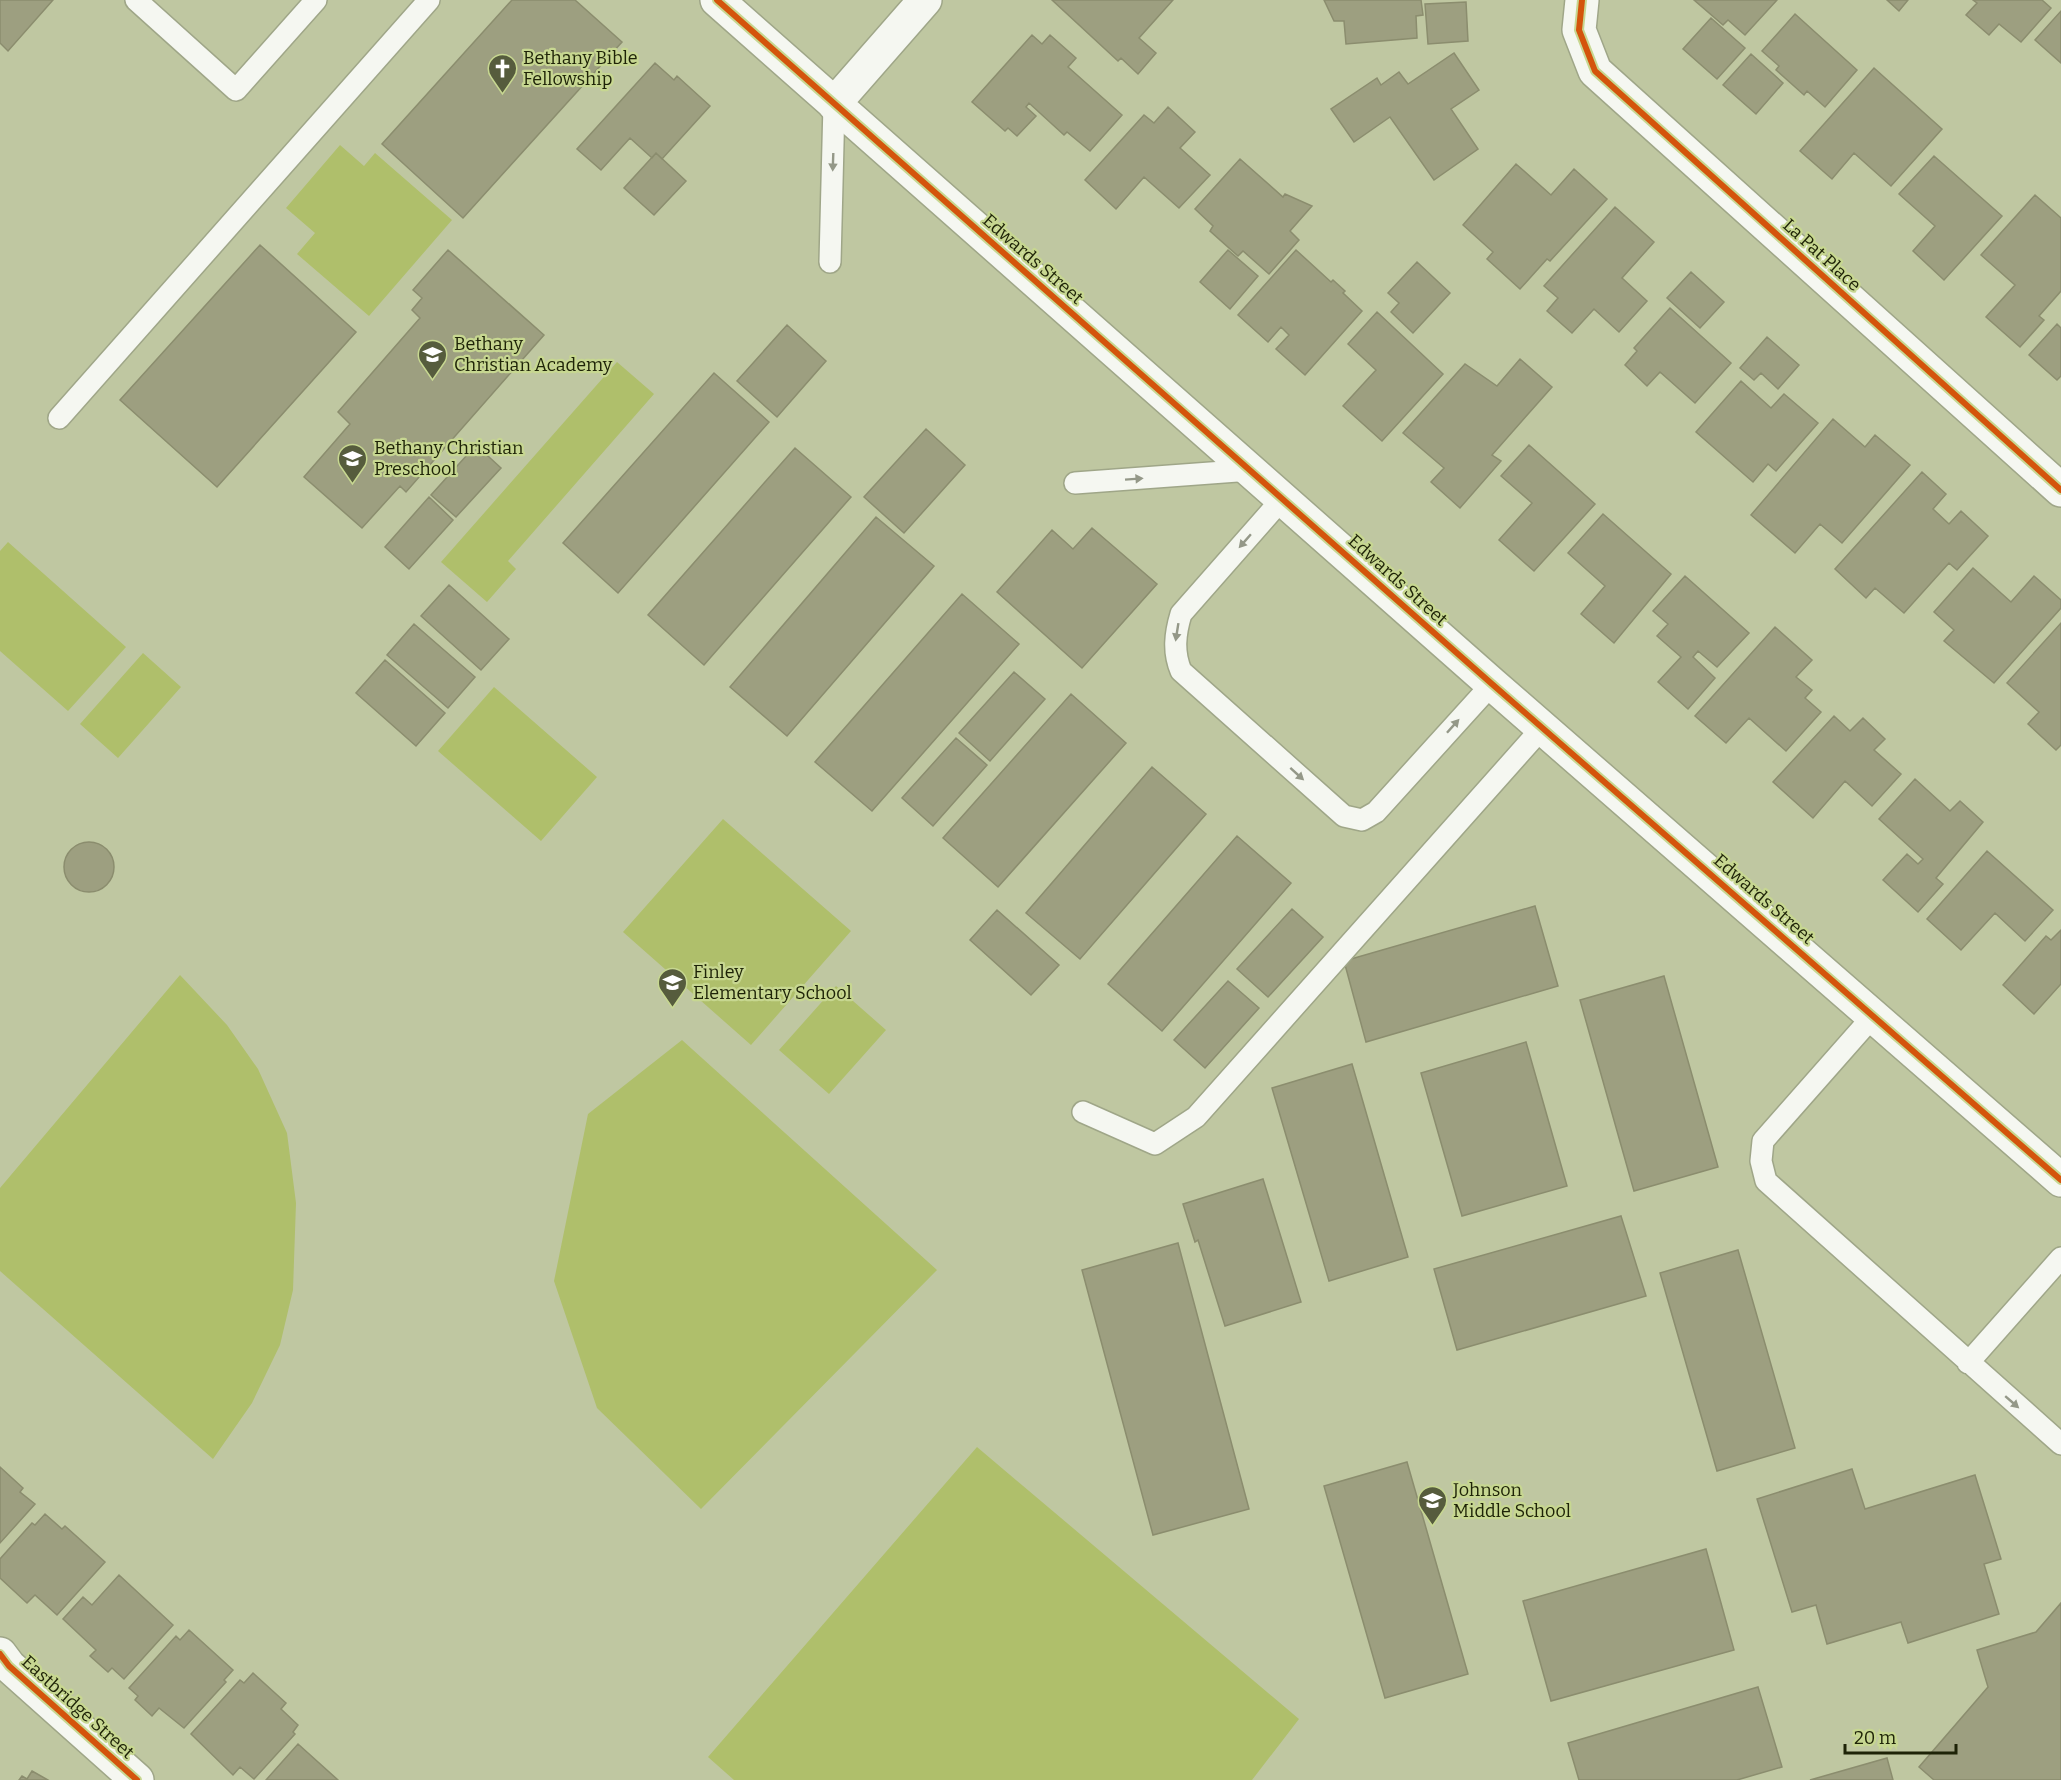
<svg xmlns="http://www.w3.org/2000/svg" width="2061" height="1780" viewBox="0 0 2061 1780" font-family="Bitter,serif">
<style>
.green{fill:#afbf6b}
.building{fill:#9d9f80;stroke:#8b8d6e;stroke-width:1.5}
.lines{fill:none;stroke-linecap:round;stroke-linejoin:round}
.service-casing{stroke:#9fa688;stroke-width:24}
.minor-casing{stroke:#9fa688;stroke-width:36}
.tertiary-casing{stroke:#9fa688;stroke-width:36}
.service{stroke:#f5f7f1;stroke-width:21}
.minor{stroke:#f5f7f1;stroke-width:33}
.tertiary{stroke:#f5f7f1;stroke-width:33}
.cycleway-casing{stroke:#c7d791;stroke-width:10}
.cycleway{stroke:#d4540c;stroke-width:6}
.oneway{fill:#949888}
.labels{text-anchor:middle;stroke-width:4.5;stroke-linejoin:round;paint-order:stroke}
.poi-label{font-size:18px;fill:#1e2307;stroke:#c7d791;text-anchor:start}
.street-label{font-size:18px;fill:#1e2307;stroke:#c7d791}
</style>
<rect width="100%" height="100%" fill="#bfc7a1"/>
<!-- green -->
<path class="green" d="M340,145L364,166L375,153L452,220L369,316L297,254L315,233L286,208Z
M617,362L654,394L508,561L516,569L487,602L441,562Z
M8,542L126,647L68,711L0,651V551Z
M143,653L181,687L118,758L80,724Z
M494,687L597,777L541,841L438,751Z
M723,819L851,931L751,1045L623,932Z
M180,975L227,1025L258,1069L287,1133L296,1203L293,1290L280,1345L252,1403L213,1459L0,1271V1188Z
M836,986L886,1030L829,1094L779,1050Z
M682,1040L937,1270L701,1509L597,1408L554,1281L588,1114Z
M977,1447L1299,1719L1252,1780H734L708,1757Z"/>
<!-- building -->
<path class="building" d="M0,0H53L8,51L0,43Z
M512,0H575L622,42L463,218L382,144Z
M1052,0H1173L1139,38L1156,53L1138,74L1121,58L1118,61Z
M1324,0H1421L1423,15L1416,16L1417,38L1346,44L1344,21H1334Z
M1694,0H1777L1745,35L1728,20L1723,25Z
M1887,0H1908L1899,11Z
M1973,0H2042L2051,8L2021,42L1999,24L1989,35L1966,15L1977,3Z
M1466,2L1468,41L1428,44L1425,4Z
M2061,11V63L2035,40Z
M1795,14L1857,70L1825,107L1807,91L1804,95L1776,70L1779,66L1762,51Z
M1711,18L1745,48L1717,79L1683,49Z
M1032,35L1042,44L1050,35L1076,58L1068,67L1122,115L1090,151L1067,132L1064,135L1029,103L1026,107L1036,116L1017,136L1008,128L1005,131L972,102Z
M1454,53L1479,90L1451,109L1478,149L1434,180L1390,117L1354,142L1331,109L1377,78L1381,85L1399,72L1408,84Z
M1751,54L1783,83L1756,114L1723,85Z
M655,63L674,80L677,76L710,106L662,159L656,153L652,158L630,138L601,170L577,149Z
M1874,68L1942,129L1891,186L1854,153L1832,179L1800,151Z
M1168,107L1195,132L1180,148L1210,175L1179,208L1144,177L1116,209L1085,180L1144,115L1154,123Z
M656,153L686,181L654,215L624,188Z
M1934,156L2002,216L1944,280L1913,251L1935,226L1899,194Z
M1240,159L1283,197L1285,194L1312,206L1290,231L1299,240L1269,274L1243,251L1238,256L1210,231L1213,226L1195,209Z
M1516,164L1551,195L1574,169L1607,199L1550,261L1547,259L1520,289L1487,259L1493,252L1463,225Z
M2035,195L2061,218V291L2039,316L2044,320L2020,347L1986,317L2015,285L1981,255Z
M1615,207L1654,242L1622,278L1647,301L1619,332L1594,309L1572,333L1547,311L1558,298L1544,286Z
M260,245L356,332L217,487L120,400Z
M448,250L544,335L406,492L400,486L362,528L304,477L350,424L338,412L420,318L412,310L422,298L413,290Z
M1228,250L1258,276L1230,309L1200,282Z
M1296,250L1331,282L1333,280L1345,291L1343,293L1362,311L1305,375L1276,349L1289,335L1281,327L1268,342L1238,315Z
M1417,262L1450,293L1413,333L1391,312L1399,303L1388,293Z
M1691,272L1724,302L1700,328L1667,298Z
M1670,308L1731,363L1695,403L1660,372L1647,386L1625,365L1637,351L1634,348Z
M1377,312L1443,374L1382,441L1343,406L1376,370L1348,344Z
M2057,324L2061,328V376L2057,380L2029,355Z
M787,325L826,361L777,417L737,381Z
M1767,337L1799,365L1778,389L1761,373L1754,380L1740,368Z
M1520,359L1552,387L1492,455L1501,461L1460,508L1431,482L1444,468L1403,433L1465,364L1497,386Z
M714,373L769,422L618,593L563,543Z
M1741,381L1771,408L1784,394L1818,423L1776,471L1768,464L1753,482L1696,432Z
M1833,419L1865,447L1875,435L1910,465L1842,543L1820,524L1795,553L1751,515Z
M926,429L965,465L904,533L864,497Z
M476,445L501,468L456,517L431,495Z
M1529,445L1595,504L1534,571L1499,540L1532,503L1501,476Z
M795,448L851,497L704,665L648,615Z
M1922,472L1946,494L1933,509L1949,524L1961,511L1988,536L1957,570L1949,563L1904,613L1875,588L1866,598L1835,569Z
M429,497L453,520L409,569L385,547Z
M1603,514L1671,574L1614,643L1581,614L1605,586L1568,553Z
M876,517L934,566L787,736L730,687Z
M1092,528L1157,584L1082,668L997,592L1052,530L1073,549Z
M1973,568L2011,602L2034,576L2061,600V608L1994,683L1944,641L1954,630L1934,612Z
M1685,576L1749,633L1717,667L1698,651L1693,657L1715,678L1688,709L1658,682L1681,657L1657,636L1668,624L1653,611Z
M449,585L509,639L481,670L421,616Z
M962,594L1019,644L872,811L815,762Z
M2061,623V745L2056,750L2028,724L2039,712L2007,683Z
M414,624L475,677L448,708L387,655Z
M1775,627L1812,660L1796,677L1812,690L1805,698L1821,712L1786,751L1749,718L1726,743L1695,716Z
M385,660L445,713L416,746L356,693Z
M1014,672L1045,699L990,761L959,733Z
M1071,694L1126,743L998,887L943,838Z
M1834,716L1850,731L1863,718L1885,739L1874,750L1901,774L1872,806L1845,781L1813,818L1773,782Z
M956,738L987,765L933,826L902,798Z
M1152,767L1206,814L1080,959L1026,913Z
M1915,779L1950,811L1960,801L1983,822L1936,878L1943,884L1918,912L1883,880L1907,854L1918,864L1923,859L1879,819Z
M1237,836L1291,883L1162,1031L1108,984Z
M64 867a25 25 0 1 1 50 0a25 25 0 1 1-50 0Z
M1987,851L2053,910L2025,941L1995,913L1961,950L1927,919Z
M1535,906L1558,986L1366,1042L1344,961Z
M1292,909L1323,937L1268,997L1237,969Z
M997,910L1059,965L1031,995L970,940Z
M2061,930V984L2034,1014L2003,985L2046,936L2051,940Z
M1664,976L1718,1167L1634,1191L1580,1000Z
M1228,981L1259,1008L1205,1068L1174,1040Z
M1526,1042L1567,1186L1462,1216L1421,1073Z
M1352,1064L1408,1257L1329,1281L1272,1088Z
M1263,1179L1301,1302L1225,1326L1198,1240L1195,1242L1183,1204Z
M1621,1216L1646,1296L1457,1350L1434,1269Z
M1178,1243L1249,1509L1153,1535L1082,1270Z
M1738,1250L1795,1448L1717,1471L1660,1273Z
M1407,1462L1468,1674L1385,1698L1324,1486Z
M0,1467L23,1488L20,1492L35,1504L0,1543Z
M1852,1469L1865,1509L1975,1475L2001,1559L1984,1564L1999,1614L1908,1643L1901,1622L1827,1644L1816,1605L1792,1612L1757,1499Z
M45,1514L62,1529L65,1526L105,1562L57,1615L35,1595L27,1603L0,1578V1559L32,1523L35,1525Z
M1706,1549L1734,1650L1551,1701L1523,1601Z
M119,1575L173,1625L124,1679L112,1668L108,1672L90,1656L96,1650L63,1619L83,1597L92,1605Z
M2061,1603V1780H1934L1919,1767L1988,1687L1977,1650L2036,1632Z
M189,1630L233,1670L224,1680L226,1682L184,1728L159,1708L152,1716L135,1700L138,1696L129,1688L176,1636L180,1640Z
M253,1673L286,1703L281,1709L298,1725L293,1732L295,1734L254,1779L240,1767L233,1775L191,1734L240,1680L244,1683Z
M1758,1687L1782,1767L1737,1780H1579L1568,1743Z
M298,1744L338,1780H266Z
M1887,1758L1893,1780H1810Z
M32,1771L48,1780H19L22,1776L27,1779Z"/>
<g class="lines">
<defs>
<path id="service" d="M136,0L236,90L316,0
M830,262L834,104
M59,418L429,0
M1075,483L1251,470
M1283,498L1181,614C1175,634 1173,652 1181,671L1344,816L1362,820L1376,812L1492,684
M1874,1015L1763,1141L1761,1161L1766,1181L2061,1444
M1083,1112L1155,1144L1196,1117L1543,727
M1968,1363L2061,1258"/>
<path id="minor" d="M1582,0L1579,30L1595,71L2061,490
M0,1654L9,1666L137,1780"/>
<path id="tertiary" d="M717,0L1492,684L2061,1180
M834,104L925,0"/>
</defs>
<!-- service casing -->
<use href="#service" class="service-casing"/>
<!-- minor casing -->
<use href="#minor" class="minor-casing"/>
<!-- tertiary casing -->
<use href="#tertiary" class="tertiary-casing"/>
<!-- service -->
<use href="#service" class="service"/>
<!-- minor -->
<use href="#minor" class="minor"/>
<!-- tertiary -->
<use href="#tertiary" class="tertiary"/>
<defs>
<path id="cycleway" d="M717,0L1492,684L2061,1180
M1582,0L1579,30L1595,71L2061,490
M0,1654L9,1666L137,1780"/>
</defs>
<!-- cycleway casing -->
<use href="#cycleway" class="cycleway-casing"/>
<!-- cycleway -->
<use href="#cycleway" class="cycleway"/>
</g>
<!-- one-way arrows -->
<defs><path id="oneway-solid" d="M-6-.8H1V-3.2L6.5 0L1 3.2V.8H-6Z" transform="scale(1.5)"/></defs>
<g class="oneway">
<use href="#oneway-solid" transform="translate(833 162) rotate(92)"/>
<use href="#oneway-solid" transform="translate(1134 479) rotate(-4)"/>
<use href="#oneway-solid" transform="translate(1245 541) rotate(131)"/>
<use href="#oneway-solid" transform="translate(1177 632) rotate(99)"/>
<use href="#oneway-solid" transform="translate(1453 726) rotate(-48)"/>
<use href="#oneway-solid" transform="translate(1297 774) rotate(42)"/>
<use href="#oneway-solid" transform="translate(2012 1402) rotate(41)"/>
</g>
<!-- icons -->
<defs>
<symbol id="church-pin" viewBox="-11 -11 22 30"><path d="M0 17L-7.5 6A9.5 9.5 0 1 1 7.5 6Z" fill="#565c3d" stroke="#c7d791"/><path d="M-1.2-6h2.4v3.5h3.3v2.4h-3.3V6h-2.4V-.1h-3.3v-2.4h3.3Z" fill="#fff"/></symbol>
<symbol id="school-pin" viewBox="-11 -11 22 30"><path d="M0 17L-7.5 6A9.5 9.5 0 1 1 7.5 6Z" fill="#565c3d" stroke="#c7d791"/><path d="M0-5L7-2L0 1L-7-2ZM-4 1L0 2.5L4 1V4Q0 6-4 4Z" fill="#fff"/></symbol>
</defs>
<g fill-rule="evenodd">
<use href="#church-pin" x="486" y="52" width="33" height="45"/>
<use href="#school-pin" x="416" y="338" width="33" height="45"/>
<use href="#school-pin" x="336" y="442" width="33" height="45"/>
<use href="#school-pin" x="656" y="966" width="33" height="45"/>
<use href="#school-pin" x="1416" y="1484" width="33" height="45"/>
</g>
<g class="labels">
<!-- poi labels -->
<g class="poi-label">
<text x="523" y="64">Bethany Bible<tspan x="523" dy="21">Fellowship</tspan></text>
<text x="454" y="350">Bethany<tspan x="454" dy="21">Christian Academy</tspan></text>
<text x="374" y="454">Bethany Christian<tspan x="374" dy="21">Preschool</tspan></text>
<text x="693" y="978">Finley<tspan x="693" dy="21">Elementary School</tspan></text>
<text x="1453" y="1496">Johnson<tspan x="1453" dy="21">Middle School</tspan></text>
</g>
<!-- street labels -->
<g class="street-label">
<text transform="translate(1822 255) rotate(42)" y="6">La Pat Place</text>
<text transform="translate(1033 259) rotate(41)" y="6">Edwards Street</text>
<text transform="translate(1398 580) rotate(42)" y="6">Edwards Street</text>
<text transform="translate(1764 899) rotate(41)" y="6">Edwards Street</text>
<text transform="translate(78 1707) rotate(42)" y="6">Eastbridge Street</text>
</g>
</g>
<!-- scale -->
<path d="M1845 1744v9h111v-9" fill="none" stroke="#1e2307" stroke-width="3"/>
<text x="1854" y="1744" font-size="18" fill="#1e2307" stroke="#c7d791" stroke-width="4.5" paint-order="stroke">20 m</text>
</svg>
